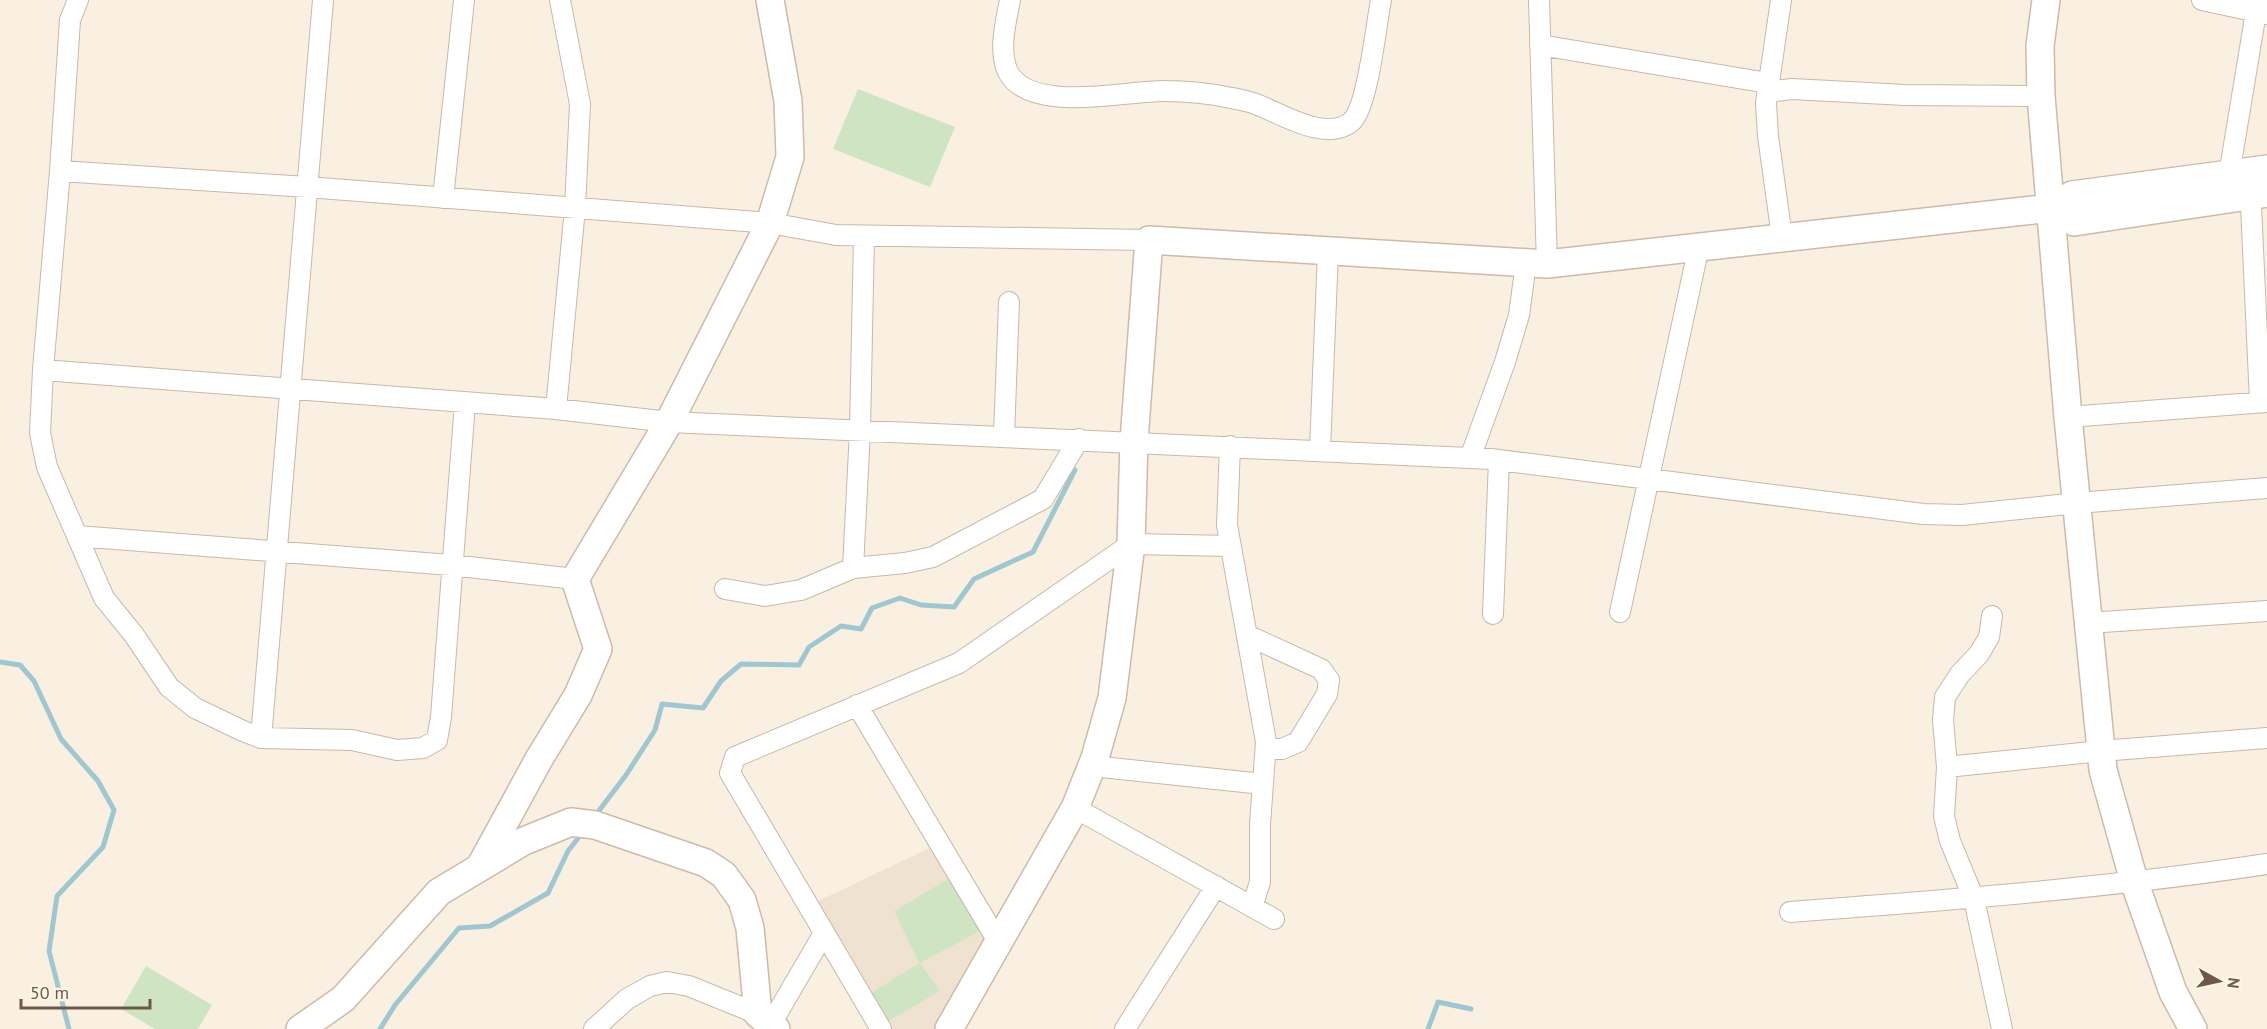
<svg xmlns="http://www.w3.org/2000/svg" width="2267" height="1029" viewBox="0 0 2267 1029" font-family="'PT Sans',sans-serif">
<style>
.residential{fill:#efe2d0}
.green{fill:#cee4c2}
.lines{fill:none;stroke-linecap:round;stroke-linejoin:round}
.stream{stroke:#a0c7d0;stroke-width:5}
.street-casing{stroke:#c8b8aa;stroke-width:22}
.secondary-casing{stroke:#cdbaaa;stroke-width:30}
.street{stroke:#fff;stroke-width:20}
.secondary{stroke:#fff;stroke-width:27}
</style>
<rect width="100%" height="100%" fill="#f9f0e1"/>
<!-- residential -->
<path class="residential" d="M940,843L951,877L894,911L919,963L984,929L990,940L938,1029H892L887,1022L939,991L868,995L812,904Z"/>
<!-- green -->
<path class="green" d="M858,89L955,127L930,187L833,149Z
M951,877L984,929L920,963L940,991L887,1022L868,995L919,963L894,911Z
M146,966L212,1005L198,1029H155L121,1009Z"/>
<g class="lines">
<!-- stream -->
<path class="stream" d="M0,662L20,665L34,681L61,739L98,781L114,810L103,847L57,896L49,951L69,1029
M598,812L626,775L655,730L662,704L703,708L721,681L741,664L799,665L809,647L841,626L861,629L872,608L900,598L921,605L954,607L974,579L1033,552L1075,470
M380,1029L395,1005L459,928L490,926L548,893L568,851L579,837
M1428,1029L1438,1002L1471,1009"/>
<defs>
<path id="street" d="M78,0L70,20L60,171L43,370L40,433L47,467L104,598L134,635L169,687L195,708L243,731L261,738L352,740L397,750L423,748L437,740L441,717L465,403
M1010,0C1006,21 998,51 1008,72C1030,114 1124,91 1163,91C1185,91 1209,93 1231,98C1238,99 1246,101 1253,103C1279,112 1325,143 1351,122C1368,108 1376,25 1381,0
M1539,0L1547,264
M1781,0L1766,103L1768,136L1782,237
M2202,0L2267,14
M1540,45L1768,83
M1767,92L1792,89L1905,95L2041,96
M60,171L307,187L770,223L836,235L1149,240
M2229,175L2258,0
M2250,183L2260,402
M443,198L464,0
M43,370L556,409L669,422L1491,459L1923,514L1962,515L2077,503L2267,488
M556,409L575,208L580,104L560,0
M2068,417L2267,402
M1004,436L1009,302
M1230,446L1227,525L1266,742L1260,824V882L1252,907
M1320,450L1328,251
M1470,458L1505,362L1519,315L1526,263
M77,536L451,565L575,579
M853,568L860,430L864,236
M725,589L765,596L801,590L853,568L905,563L933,557L1043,499L1079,439
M1620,612L1699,246
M1493,614L1499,460
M1992,616L1989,637L1979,654L1960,674L1945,697L1943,720L1947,767L1944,816L1950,841L1974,899L2002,1029
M2088,623L2267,611
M1247,635L1321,669L1329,680L1327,694L1298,742L1282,749H1266
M857,705L999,943
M261,738L323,0
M1092,766L1263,784
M1947,767L2101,751L2267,738
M1075,808L1274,919
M1790,912C1950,900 2109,888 2267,864
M594,1029L627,999L650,986L667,982L689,986L758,1014
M768,1029L824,933
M881,1029L730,773L735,757L959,663L1131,544L1231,546
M1125,1029L1216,886"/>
<path id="secondary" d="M2046,0L2040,46L2041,96L2068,417L2103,770L2134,881L2173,992L2193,1029
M2051,208L2074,222L2267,193
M480,867L539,759L578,695L598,649L575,579L669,422L770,223L790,157L788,101L770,0
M300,1029L343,999L439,892L524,841L571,822L595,825L706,863L724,875L742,900L750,928L758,1014L776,1029
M949,1029L1075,808L1095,758L1112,698L1131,544L1134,441L1149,240L1547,264L2051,208L2072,195L2267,169"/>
</defs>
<!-- street casing -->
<use href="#street" class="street-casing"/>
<!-- secondary casing -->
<use href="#secondary" class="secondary-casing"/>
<!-- street -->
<use href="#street" class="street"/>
<!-- secondary -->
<use href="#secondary" class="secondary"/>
</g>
<!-- north arrow -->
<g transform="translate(2219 981) rotate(98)" stroke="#fcf5e6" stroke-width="4.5" paint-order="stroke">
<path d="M0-4.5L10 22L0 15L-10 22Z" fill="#6d584b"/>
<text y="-9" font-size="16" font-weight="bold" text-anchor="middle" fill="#6d584b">N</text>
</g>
<!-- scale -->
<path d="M21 999v9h129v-9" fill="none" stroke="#6d584b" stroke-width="3"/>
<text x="30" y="999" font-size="18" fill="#6d584b" stroke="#fcf5e6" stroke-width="4.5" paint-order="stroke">50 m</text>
</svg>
